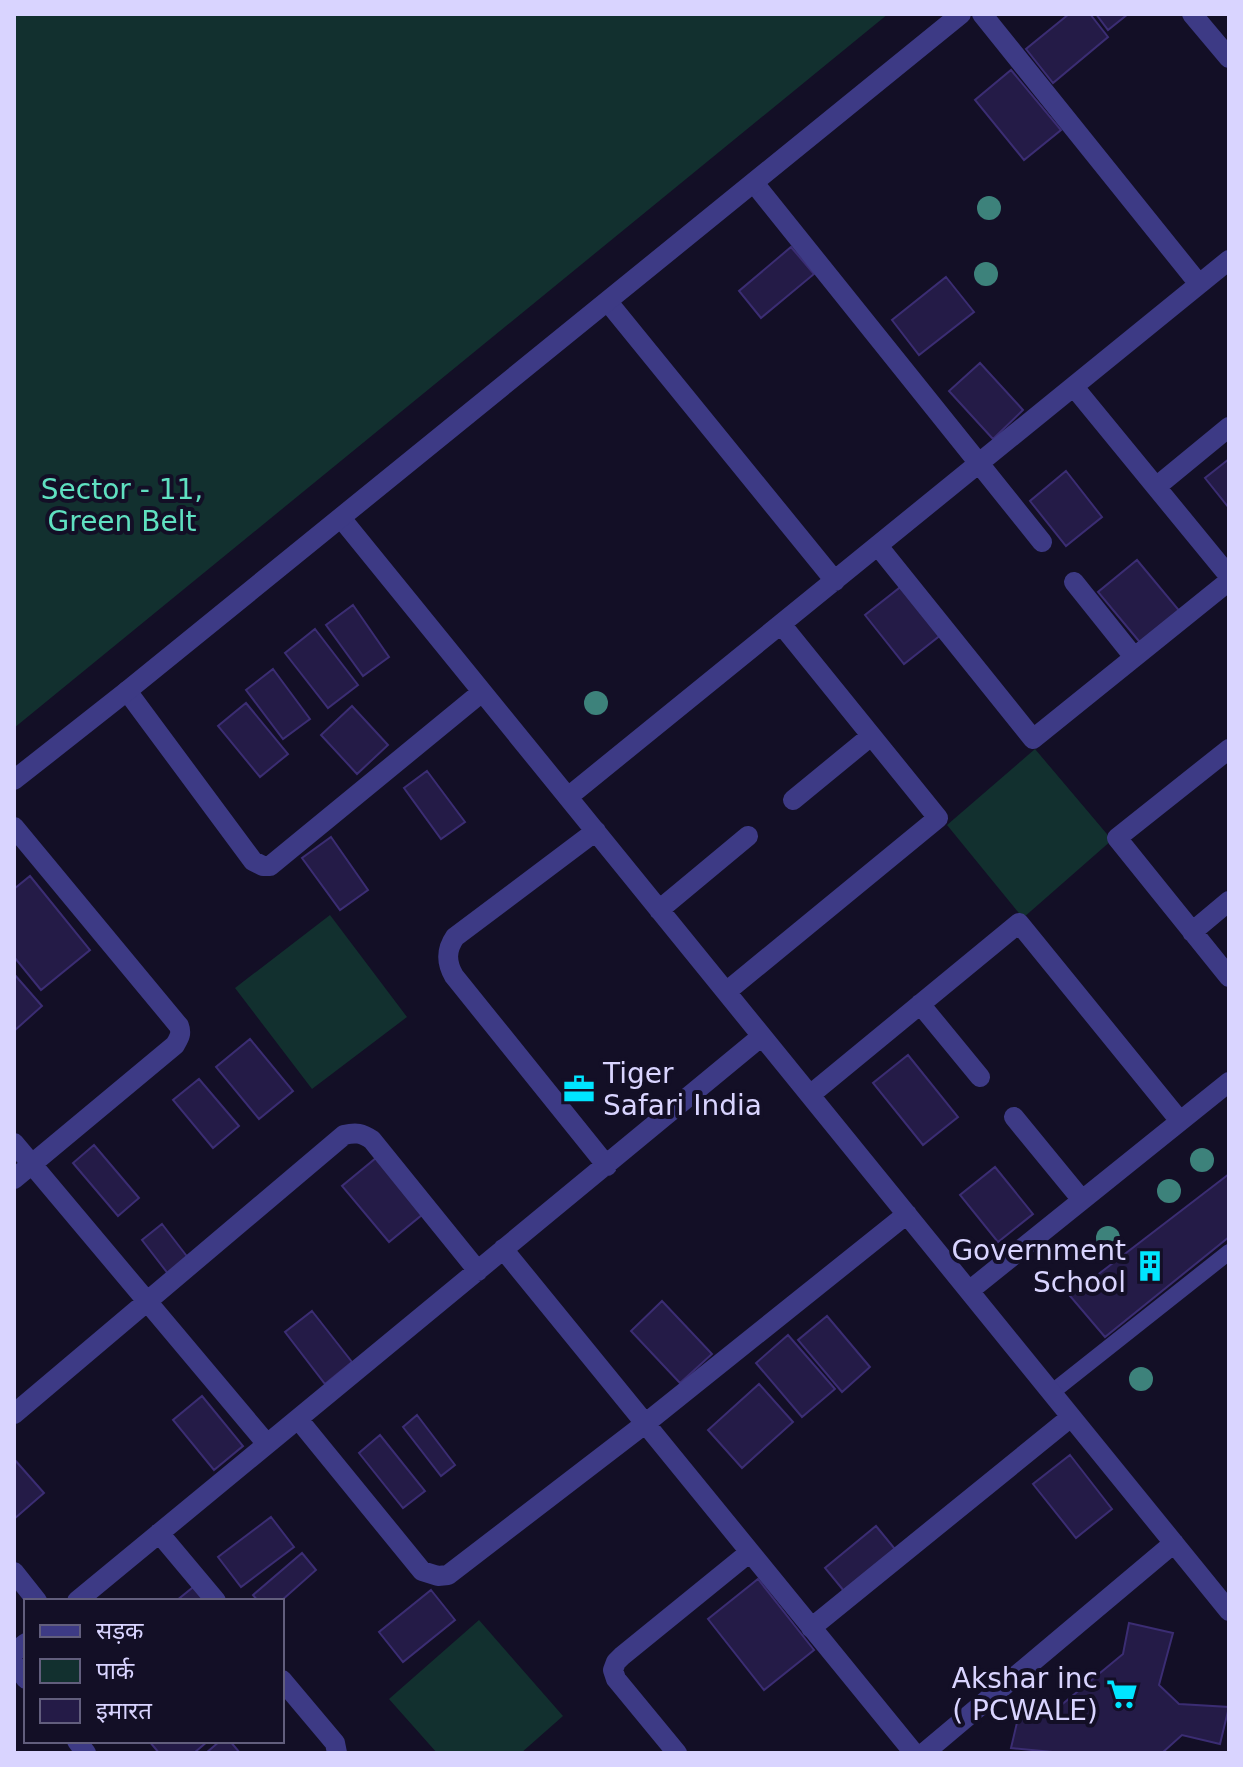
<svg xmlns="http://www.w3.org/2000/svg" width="1243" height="1767" viewBox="0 0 1243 1767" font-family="'DejaVu Sans','Noto Sans Devanagari',sans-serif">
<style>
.green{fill:#12302f}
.building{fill:#241b47;stroke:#3b2d73;stroke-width:2}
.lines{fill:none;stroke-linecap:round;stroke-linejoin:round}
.service{stroke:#3d3a85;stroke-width:16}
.minor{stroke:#3d3a85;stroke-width:20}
.tertiary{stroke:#3d3a85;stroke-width:20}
.tree{fill:#3d827b}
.labels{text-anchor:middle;stroke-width:8;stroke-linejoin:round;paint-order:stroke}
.park-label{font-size:28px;fill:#5fe0c0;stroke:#130f26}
.poi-label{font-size:28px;fill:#d9d4ff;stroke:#130f26;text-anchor:end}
</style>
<rect width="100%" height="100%" fill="#130f26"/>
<!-- green -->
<path class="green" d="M14,14H888L14,728Z
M1035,749L1112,840L1023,918L947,825Z
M330,915L407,1017L312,1089L235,988Z
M479,1620L563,1716L521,1753H437L389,1699Z"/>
<!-- building -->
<path class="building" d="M1069,14H1090L1108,37L1053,83L1026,49Z
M1096,14H1128L1108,30Z
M1011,70L1061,130L1024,160L975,100Z
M791,247L814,274L761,318L739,291Z
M946,277L974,312L919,355L892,320Z
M980,363L1023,410L993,439L949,391Z
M1229,459V508L1205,478Z
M1066,471L1102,517L1066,546L1030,501Z
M1137,560L1182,614L1143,646L1098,592Z
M903,585L942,634L904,664L865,615Z
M353,605L389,657L363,676L326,625Z
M315,629L358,685L328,708L285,653Z
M273,669L310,719L283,739L246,690Z
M246,703L288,754L260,777L218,726Z
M352,706L388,745L357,774L321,735Z
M427,771L465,822L441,839L404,788Z
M331,837L368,890L340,910L302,858Z
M30,876L90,950L41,990L14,957V889Z
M14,974L42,1006L14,1031Z
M250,1039L293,1091L259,1119L216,1067Z
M908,1055L958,1117L923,1145L873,1083Z
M199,1079L239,1126L213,1148L173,1100Z
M94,1145L139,1198L118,1216L73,1163Z
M376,1158L423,1214L389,1242L342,1186Z
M995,1167L1033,1214L998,1242L960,1195Z
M1229,1174V1237L1105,1337L1070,1296Z
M162,1224L189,1259L169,1275L142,1240Z
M662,1301L712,1354L680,1383L631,1331Z
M312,1311L352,1362L325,1384L285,1332Z
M827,1316L870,1367L842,1392L798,1340Z
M788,1335L835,1389L802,1417L756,1363Z
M759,1384L793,1422L742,1468L708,1430Z
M202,1396L243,1446L214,1470L173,1420Z
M417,1415L455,1465L441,1476L403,1427Z
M380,1435L425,1491L403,1508L359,1453Z
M1070,1455L1112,1509L1076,1538L1033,1484Z
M14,1459L44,1493L14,1519Z
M271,1517L294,1547L241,1587L218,1557Z
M876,1526L895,1549L844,1591L825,1568Z
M302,1553L316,1570L281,1601H258L253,1595Z
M758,1579L814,1650L764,1690L708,1619Z
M197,1584L210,1601H176Z
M431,1590L455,1620L403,1662L379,1632Z
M1129,1623L1173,1633L1159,1685L1179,1704L1229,1707L1220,1744L1182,1735L1162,1753H1063L1011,1748L1019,1714L1054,1711L1123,1654Z
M149,1741H208L194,1753H159Z
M220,1741H230L240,1753H206Z"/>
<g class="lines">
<!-- service -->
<path class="service" d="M1051,1393L1229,1252"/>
<!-- minor -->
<path class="minor" d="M982,14L1199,284
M1192,14L1229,58
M754,183L1042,542
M608,302L835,581
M1074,387L1229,576
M1156,487L1229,427
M341,518L1229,1611
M878,546L1033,739L1229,581
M1074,582L1134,657
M127,691L253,861L263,866H270L482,692
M1229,749L1117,838L1229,977
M568,797L1229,260
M793,800L871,736
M14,827L179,1026C182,1034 179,1038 175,1045L14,1179
M596,831L455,937C446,950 446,962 454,976L607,1166
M659,910L748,836
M1192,932L1229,901
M726,992L938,818L781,624
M920,1004L980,1077
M810,1095L1019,923L1180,1121
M1014,1117L1082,1200
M14,1143L267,1444
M503,1249L914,1753
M969,1291L1229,1082
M14,1414L344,1135C356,1132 362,1133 372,1140L478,1271
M298,1419L422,1571L438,1576L448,1575L646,1423L907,1214
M159,1533L216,1601
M14,1572L37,1601
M77,1601L762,1036
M811,1628L1071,1417
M14,1652L26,1643
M14,1664L26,1679
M282,1680L335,1743L337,1753
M77,1741L86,1753
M677,1753L616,1679L613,1670L616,1662L622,1656L750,1552
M924,1753L1174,1543"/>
<!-- tertiary -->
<path class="tertiary" d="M14,780L127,691L961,14"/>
</g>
<!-- trees -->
<g class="tree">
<circle cx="989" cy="208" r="12"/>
<circle cx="986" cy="274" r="12"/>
<circle cx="596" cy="703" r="12"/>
<circle cx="1202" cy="1160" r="12"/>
<circle cx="1169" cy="1191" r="12"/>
<circle cx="1108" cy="1238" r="12"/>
<circle cx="1141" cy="1379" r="12"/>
</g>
<!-- icons -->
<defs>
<symbol id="office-bare" viewBox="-9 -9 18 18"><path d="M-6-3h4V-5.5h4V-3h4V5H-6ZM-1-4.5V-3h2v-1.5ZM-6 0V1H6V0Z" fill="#00e5ff" stroke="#130f26" stroke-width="2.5" paint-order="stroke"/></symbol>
<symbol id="building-bare" viewBox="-9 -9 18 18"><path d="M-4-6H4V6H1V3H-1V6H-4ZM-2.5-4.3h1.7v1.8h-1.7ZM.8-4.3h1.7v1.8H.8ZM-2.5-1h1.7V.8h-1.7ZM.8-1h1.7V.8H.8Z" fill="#00e5ff" stroke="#130f26" stroke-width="2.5" paint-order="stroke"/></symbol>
<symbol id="supermarket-bare" viewBox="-9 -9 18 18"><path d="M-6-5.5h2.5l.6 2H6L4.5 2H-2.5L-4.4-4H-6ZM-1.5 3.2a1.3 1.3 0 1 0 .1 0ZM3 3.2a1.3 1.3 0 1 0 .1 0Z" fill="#00e5ff" stroke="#130f26" stroke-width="2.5" paint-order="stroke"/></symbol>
</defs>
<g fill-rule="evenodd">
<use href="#office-bare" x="557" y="1067" width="44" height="44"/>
<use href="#building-bare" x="1128" y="1244" width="44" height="44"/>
<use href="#supermarket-bare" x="1100" y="1672" width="44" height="44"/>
</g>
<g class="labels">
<!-- park labels -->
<g class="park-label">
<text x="122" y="499">Sector - 11,<tspan x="122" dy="32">Green Belt</tspan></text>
</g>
<!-- poi labels -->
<g class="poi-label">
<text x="603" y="1083" text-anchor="start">Tiger<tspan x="603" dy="32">Safari India</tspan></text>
<text x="1126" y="1260">Government<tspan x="1126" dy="32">School</tspan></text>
<text x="1098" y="1688">Akshar inc<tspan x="1098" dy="32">( PCWALE)</tspan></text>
</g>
</g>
<!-- border -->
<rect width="1243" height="1767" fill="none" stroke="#d9d4ff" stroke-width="32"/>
<!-- legend -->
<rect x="24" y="1599" width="260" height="144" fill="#130f26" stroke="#625e7d" stroke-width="2"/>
<rect x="40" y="1625" width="40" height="12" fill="#3d3a85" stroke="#625e7d" stroke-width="2"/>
<text x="96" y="1639" font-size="24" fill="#d9d4ff">सड़क</text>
<rect x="40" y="1659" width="40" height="24" fill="#12302f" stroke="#625e7d" stroke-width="2"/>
<text x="96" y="1679" font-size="24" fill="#d9d4ff">पार्क</text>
<rect x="40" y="1699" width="40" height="24" fill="#241b47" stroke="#625e7d" stroke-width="2"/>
<text x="96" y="1719" font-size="24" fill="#d9d4ff">इमारत</text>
</svg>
